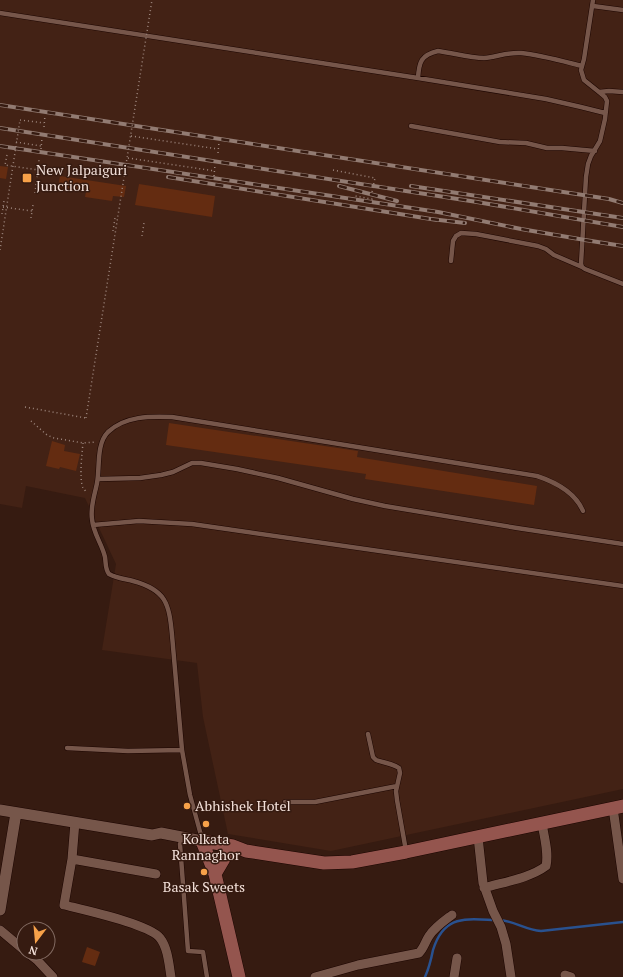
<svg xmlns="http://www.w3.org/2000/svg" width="623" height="977" viewBox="0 0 623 977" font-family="'PT Serif',serif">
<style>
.built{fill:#432215}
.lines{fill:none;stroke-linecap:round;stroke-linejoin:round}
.stream{stroke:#29518f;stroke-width:2.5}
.building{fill:#642c11}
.service-casing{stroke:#1c0500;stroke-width:5.5}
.minor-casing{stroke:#1c0500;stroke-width:10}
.tertiary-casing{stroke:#1c0500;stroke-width:12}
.secondary-casing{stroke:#1c0500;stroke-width:14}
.path{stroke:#9d867d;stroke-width:1.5;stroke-dasharray:1 3;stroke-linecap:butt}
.service{stroke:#76564a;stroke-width:4.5}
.minor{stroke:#76564a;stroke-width:9}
.tertiary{stroke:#76564a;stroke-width:11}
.secondary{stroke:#94554e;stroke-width:13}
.rail-casing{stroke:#927b72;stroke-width:4}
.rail{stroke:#361b11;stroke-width:2.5;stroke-dasharray:8;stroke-linecap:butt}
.path-bridge{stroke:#9d867d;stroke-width:1.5;stroke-dasharray:1 3;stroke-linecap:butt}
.poi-dot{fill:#f7a149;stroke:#361b11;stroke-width:1.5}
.labels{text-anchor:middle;stroke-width:3;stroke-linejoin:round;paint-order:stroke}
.poi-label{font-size:14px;fill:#f3e0d9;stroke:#361b11;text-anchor:start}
</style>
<rect width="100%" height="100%" fill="#361b11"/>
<!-- built -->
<path class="built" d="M0,0H623V789L331,851L228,834L203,717L197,663L102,650L116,564L85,498L26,486L22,508L0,504Z"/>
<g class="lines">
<!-- stream -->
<path class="stream" d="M500,920C514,921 526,930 541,931L623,922
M425,977C429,968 431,960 433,950C444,915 464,919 495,920"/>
</g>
<!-- building -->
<path class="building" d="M0,166L8,167L6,179L0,178Z
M60,176L126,186L124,197L113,196L112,201L85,197L86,192L58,187Z
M139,184L215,196L212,217L135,205Z
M169,423L358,451L357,457L537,486L534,505L365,479L366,474L166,445Z
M52,441L65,445L64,451L80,454L76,471L60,467L59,469L46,466Z
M87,947L100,952L95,966L82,962Z"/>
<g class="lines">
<defs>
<path id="service" d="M593,0L584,59L581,70L584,80L599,92L605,97L607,101L605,119L600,141L591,156L588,164L586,177L581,264L582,267L585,269L623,284
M593,6L623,10
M0,13L418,78L546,99L581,107L605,113
M418,78C419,62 421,55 438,51C453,53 470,58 484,58C497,57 507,52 521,53C541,55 562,61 582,66
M599,92L609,91L623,92
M411,126L500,142L526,143L547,148H562L595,151
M451,261L453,241L456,236L461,233L476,234L538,246L546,249L554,255L582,267
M98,479L140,478L161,475L173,472L192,463H201L237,469L278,478L353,499L385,506L517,528L623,544
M93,525L139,521L192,524L623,586
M368,734L373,757L376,760C384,763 392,763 399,768L400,773L396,791L397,800L406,851
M67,748L128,751L182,750
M285,802H315L397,786
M202,839L190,795L182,750L172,635C169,603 166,590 133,581C125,579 116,578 109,574C105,569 106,563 105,557C102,544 93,533 92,519C90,507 95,494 97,483C100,468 96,444 108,432C125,416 150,416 172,417L537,476C555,482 575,492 583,511
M180,844L188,951L203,952L207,977"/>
<path id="minor" d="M613,808L623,879
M75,822L72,859L64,905C84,910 149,924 160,938C168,948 169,965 171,977
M478,837L483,883L493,911L501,927L506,944L511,977
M72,859L156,874
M484,888C504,882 530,878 546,866C549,852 544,837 542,823
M0,930L24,950
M28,953L37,960L53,977
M565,975L571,977
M315,977L358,965L419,953C424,948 425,942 429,936C435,927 444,921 452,915
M454,977L457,958"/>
<path id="tertiary" d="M0,810L152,835L161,833L202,841
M0,910L16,813"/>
<path id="secondary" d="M215,874L228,852
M239,977L215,874L202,841L233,846L246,851L324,863L352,862L406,852L623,806"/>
</defs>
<!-- service casing -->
<use href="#service" class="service-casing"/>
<!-- minor casing -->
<use href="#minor" class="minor-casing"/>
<!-- tertiary casing -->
<use href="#tertiary" class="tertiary-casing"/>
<!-- secondary casing -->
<use href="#secondary" class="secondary-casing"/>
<!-- path -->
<path class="path" d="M20,120L44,123
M44,127L45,115
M131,136L218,149
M16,142L41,146
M41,149L42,138
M218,153L219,142
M7,155L5,165L38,170
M128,158L215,171
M333,170L375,178L372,192L373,195L372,199L355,196
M214,176L215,165
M35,193L39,160
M3,207L32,211
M2,214L4,201
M31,218L33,205
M113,231L115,218
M142,236L144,223
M25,407L86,418
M31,421L47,435L54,438L66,440L83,443L96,442
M83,443C82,454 79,479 83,488C84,489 87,493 87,493"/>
<!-- service -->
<use href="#service" class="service"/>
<!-- minor -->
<use href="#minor" class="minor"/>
<!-- tertiary -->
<use href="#tertiary" class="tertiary"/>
<!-- secondary -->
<use href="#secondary" class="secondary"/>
<defs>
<path id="rail" d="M0,105L609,199L623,203
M0,128L477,202L623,227
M0,146L438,212L521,229L585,240L623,246
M168,177L437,220
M339,186L397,201
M411,186L623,218
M431,219L465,223"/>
</defs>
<!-- rail casing -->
<use href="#rail" class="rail-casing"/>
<!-- rail -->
<use href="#rail" class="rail"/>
<!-- path-bridge -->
<path class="path-bridge" d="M0,250L20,120
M86,418L152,0"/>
</g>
<!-- markers -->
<g class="poi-dot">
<rect x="22" y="173" width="10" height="10" rx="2"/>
<circle cx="187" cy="806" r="4"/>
<circle cx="206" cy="824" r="4"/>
<circle cx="204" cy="872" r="4"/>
</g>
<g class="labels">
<!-- poi labels -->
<g class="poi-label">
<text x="36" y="175">New Jalpaiguri<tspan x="36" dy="16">Junction</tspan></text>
<text x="195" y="811">Abhishek Hotel</text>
<text x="206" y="844" text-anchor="middle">Kolkata<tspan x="206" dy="16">Rannaghor</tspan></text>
<text x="204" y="892" text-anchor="middle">Basak Sweets</text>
</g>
</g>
<!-- north arrow -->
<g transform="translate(36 941) rotate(196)"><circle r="19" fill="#361b11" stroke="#826a61"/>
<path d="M0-3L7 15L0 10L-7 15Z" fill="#f7a149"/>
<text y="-6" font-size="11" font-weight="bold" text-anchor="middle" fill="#f3e0d9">N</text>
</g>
</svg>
